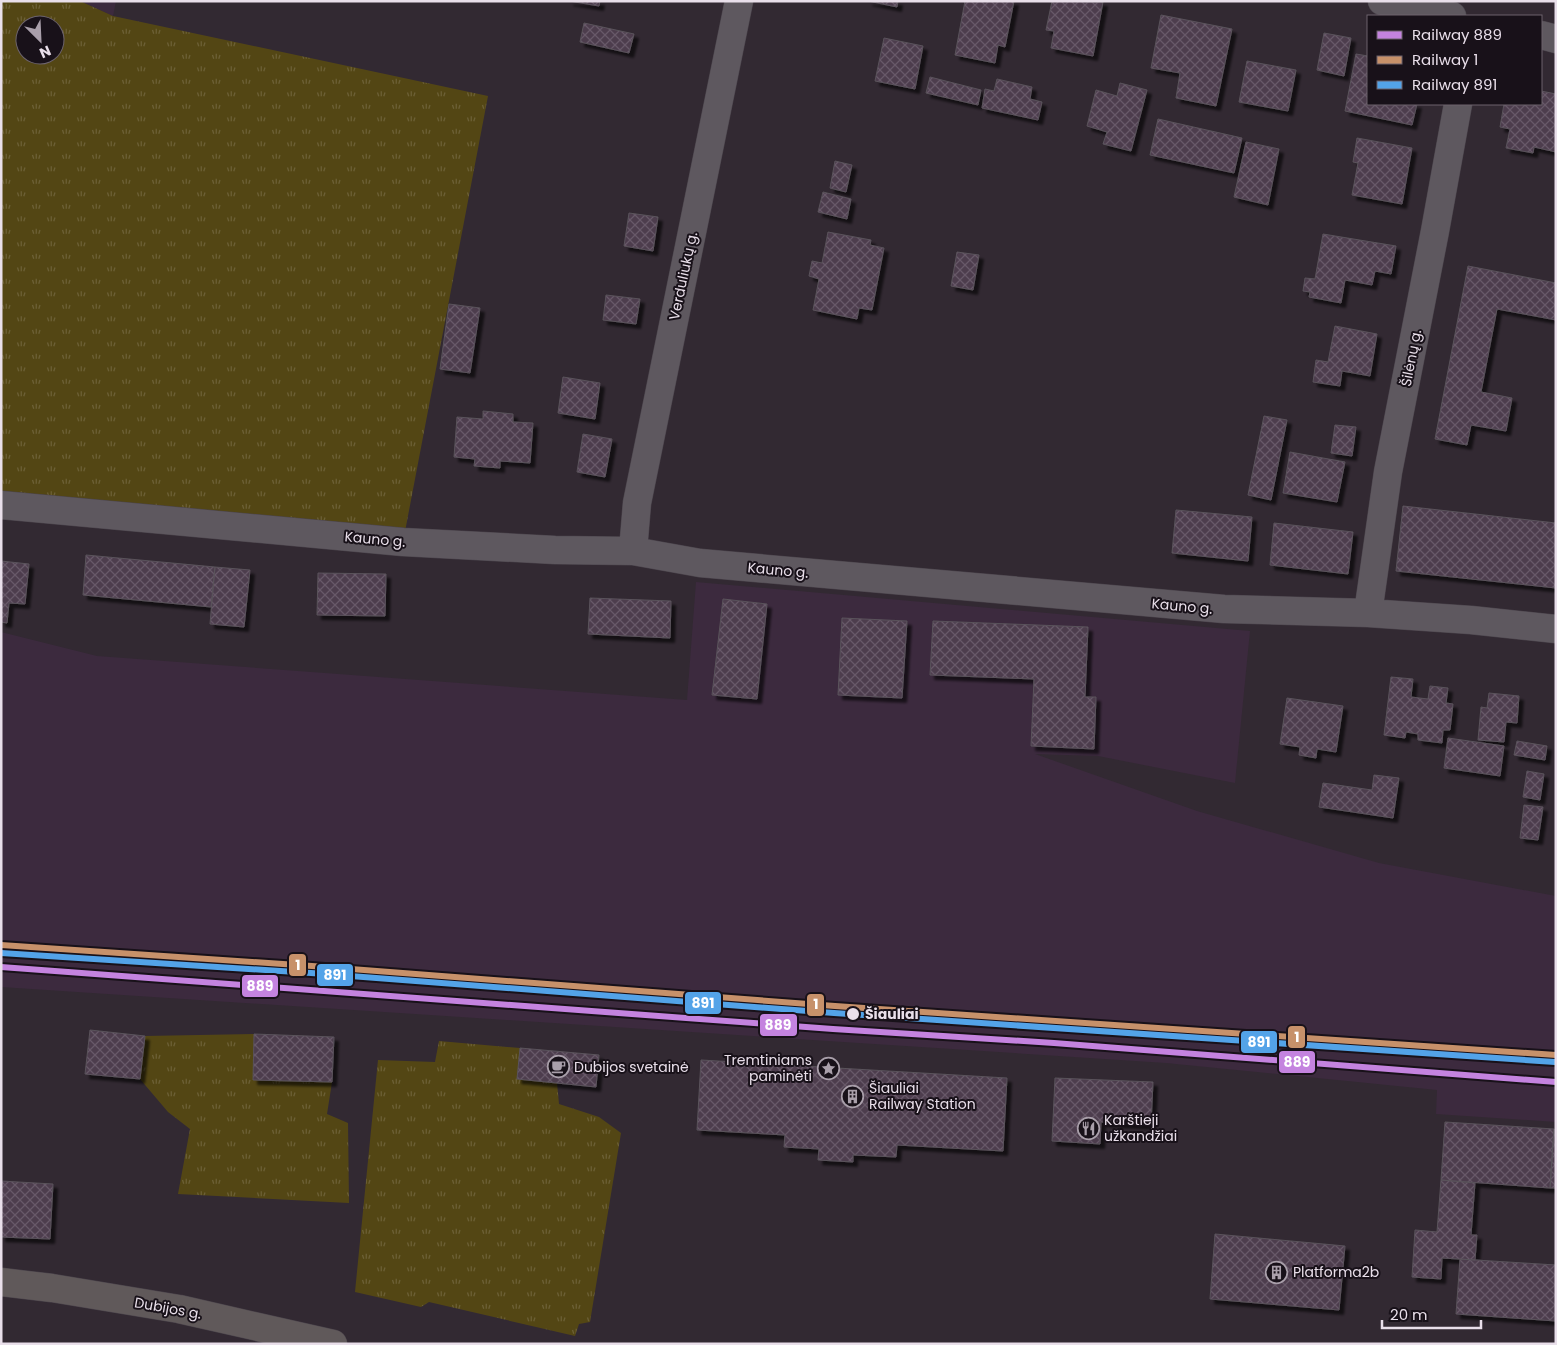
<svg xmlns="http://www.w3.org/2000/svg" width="1557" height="1345" viewBox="0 0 1557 1345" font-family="Poppins,sans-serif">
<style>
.built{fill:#3c2a3e}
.grass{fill:url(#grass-tufts);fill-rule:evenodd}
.building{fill:url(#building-cross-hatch);stroke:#5a535b;filter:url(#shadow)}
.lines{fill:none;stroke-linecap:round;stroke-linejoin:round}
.street-casing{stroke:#4b444c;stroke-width:29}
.primary-casing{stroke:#4b444c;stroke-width:29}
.street{stroke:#5e585f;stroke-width:28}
.primary{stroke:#60595a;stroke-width:28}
.rail-1-casing{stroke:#181119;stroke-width:10}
.rail-2-casing{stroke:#181119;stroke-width:10}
.rail-3-casing{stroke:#181119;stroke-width:10}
.rail-1{stroke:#c483df;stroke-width:6}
.rail-2{stroke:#c7916a;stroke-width:6}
.rail-3{stroke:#53a3e8;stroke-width:6}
.stop-dot{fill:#e9dfea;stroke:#181119;stroke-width:2}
.labels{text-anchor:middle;stroke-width:4;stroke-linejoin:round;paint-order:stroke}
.street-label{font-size:14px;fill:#e9dfea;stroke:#181119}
.stop-label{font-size:14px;font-weight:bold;fill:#e9dfea;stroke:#181119;text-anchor:start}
.poi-label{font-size:14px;fill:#e9dfea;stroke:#181119;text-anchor:start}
.line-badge{stroke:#181119;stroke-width:2}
.badge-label{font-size:14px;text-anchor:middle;font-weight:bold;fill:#fff}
</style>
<defs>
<pattern id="grass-tufts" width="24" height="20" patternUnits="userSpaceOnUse" patternTransform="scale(1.25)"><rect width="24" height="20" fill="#534614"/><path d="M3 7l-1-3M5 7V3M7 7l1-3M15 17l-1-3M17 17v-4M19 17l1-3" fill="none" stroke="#6c6036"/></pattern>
<pattern id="building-cross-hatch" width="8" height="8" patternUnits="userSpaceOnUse" patternTransform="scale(1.25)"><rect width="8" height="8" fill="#4d3d4e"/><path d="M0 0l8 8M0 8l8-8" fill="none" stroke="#675968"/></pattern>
<filter id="shadow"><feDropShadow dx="4.5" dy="4.5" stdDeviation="1" flood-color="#0009"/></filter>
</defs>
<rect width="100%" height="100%" fill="#322932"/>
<!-- built -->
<path class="built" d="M80,1H116L113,16Z
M696,582L1250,631L1235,783L1098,756L1035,754L1197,811L1379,863L1556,896V1122L1436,1114L1437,1090L1166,1063L1,987V632L97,656L687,700Z"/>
<!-- grass -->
<path class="grass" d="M1,1H80L113,16L488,96L403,542L1,505ZM25,25H55V55H25Z
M254,1034L253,1080L332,1082L327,1114L348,1123L349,1203L178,1194L190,1129L168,1112L140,1079L145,1036Z
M439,1041L520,1048L517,1079L557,1083L559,1104L599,1117L621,1133L590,1322L579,1324L575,1336L429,1302L421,1307L355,1292L378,1060L435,1062Z"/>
<!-- building -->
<path class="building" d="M569,1H600L599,6Z
M868,1H898L897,7Z
M965,1H1014L1005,47L998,45L995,63L955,55Z
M1052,1L1103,2L1093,56L1051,48L1054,31L1046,30Z
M1161,15L1232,29L1216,106L1176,98L1180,73L1151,68Z
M584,23L634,34L629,53L580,42Z
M1324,33L1351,38L1344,76L1317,70Z
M884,38L923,46L915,89L875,81Z
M1356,54L1368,56V104H1417L1412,125L1345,111Z
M1247,61L1296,70L1288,111L1239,102Z
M930,77L981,90L978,105L926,93Z
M997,79L1032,87L1030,99L1042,102L1038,120L982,108L985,89L994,91Z
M1120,83L1147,90L1131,151L1103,144L1107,132L1087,126L1096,90L1117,96Z
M1541,91L1556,94V152L1534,147L1533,153L1506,148L1510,129L1500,127L1504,104H1541Z
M1158,119L1242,138L1234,173L1150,155Z
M1357,138L1412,148L1402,204L1352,195L1358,163L1353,162Z
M1246,142L1279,149L1268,205L1234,197Z
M835,161L852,165L846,192L830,188Z
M823,192L851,199L847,219L818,212Z
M629,213L658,217L653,251L624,246Z
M828,232L871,240L870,245L884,248L872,310L859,308L857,319L813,310L819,279L809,276L812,261L822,263Z
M1323,234L1396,246L1391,274L1375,271L1372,285L1345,280L1341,303L1309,297L1310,292L1303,291L1305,278L1315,279Z
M957,252L979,255L973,290L951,286Z
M1468,266L1556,283V320L1497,309L1481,392L1512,398L1506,431L1471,425L1467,445L1435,439Z
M606,295L640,299L636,324L603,320Z
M449,304L480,308L470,373L440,369Z
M1335,326L1377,334L1370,376L1342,371L1340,386L1313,382L1316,360L1328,362Z
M563,377L600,383L595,419L558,413Z
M483,411L513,414V422L533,423L530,463L500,461V468L474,466L475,459L454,457L457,417L483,419Z
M1264,416L1287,420L1271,500L1248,495Z
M1335,425L1356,427L1352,456L1331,453Z
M583,434L612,439L605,477L577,472Z
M1290,452L1345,462L1337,502L1283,493Z
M1403,506L1556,523V588L1396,571Z
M1176,510L1252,517L1248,561L1172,553Z
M1274,523L1353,532L1348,574L1270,565Z
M86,555L215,567L211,607L83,595Z
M1,561L29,564L25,604L9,603L7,623L1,622Z
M215,567L250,570L244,627L210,624Z
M318,573L386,574L385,616L317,615Z
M590,598L671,601L670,638L588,634Z
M723,599L767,604L757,699L712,695Z
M842,618L907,621L902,698L838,695Z
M933,621L1088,627L1085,697H1096L1094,749L1031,746L1034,679L930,675Z
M1391,677L1413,679L1411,697L1428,699L1430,686L1448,688L1446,703L1453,704L1450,730H1443L1442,743L1418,740V734L1406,732L1405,738L1384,735Z
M1489,693L1519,696L1517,723L1506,722L1504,742L1478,740L1481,707L1487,708Z
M1287,698L1343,706L1336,752L1317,749L1316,758L1299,755L1300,747L1280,744Z
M1448,738L1504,746L1500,776L1444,768Z
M1517,741L1547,746L1545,760L1514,755Z
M1527,771L1544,774L1540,800L1523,797Z
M1374,775L1399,778L1393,818L1319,807L1323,783L1372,790Z
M1524,805L1543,807L1538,840L1520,838Z
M90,1030L145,1036L140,1079L85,1074Z
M254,1034L334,1037L332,1082L253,1080Z
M520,1048L599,1055L596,1087L517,1079Z
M701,1060L1007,1078L1003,1151L897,1145L896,1157L853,1155V1162L818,1160L819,1149L784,1147L785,1135L697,1130Z
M1055,1078L1153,1082L1151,1125L1101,1122L1100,1144L1052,1141Z
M1445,1122L1554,1129L1550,1188L1441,1180Z
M1554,1129L1556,1130V1188H1550Z
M1441,1180L1475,1183L1471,1235H1477L1475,1260L1442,1258L1441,1279L1412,1277L1415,1230L1437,1232Z
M1,1181L53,1184L50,1239L1,1237Z
M1215,1234L1345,1246L1339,1310L1210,1299Z
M1460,1259L1556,1265V1321L1456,1314Z"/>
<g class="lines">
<defs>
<path id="street" d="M1382,1L1452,16
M1541,35L1556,39
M1,505L403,542L555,550L633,551L700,563L1224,609L1368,613L1471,620L1556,629
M633,551L637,503L739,1
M1368,613L1388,472L1435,231L1458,104"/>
<path id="primary" d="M1,1282L52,1288L179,1309L333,1344"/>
</defs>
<!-- street casing -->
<use href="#street" class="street-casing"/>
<!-- primary casing -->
<use href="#primary" class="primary-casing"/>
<!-- street -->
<use href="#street" class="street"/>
<!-- primary -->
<use href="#primary" class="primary"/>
<defs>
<path id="rail-1" d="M1,967L833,1029L1054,1043L1556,1082"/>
<path id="rail-2" d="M1,945L312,966L835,1006L1556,1055"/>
<path id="rail-3" d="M1,953L311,973L834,1013L1555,1062"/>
</defs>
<!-- rail-1 casing -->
<use href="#rail-1" class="rail-1-casing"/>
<!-- rail-2 casing -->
<use href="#rail-2" class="rail-2-casing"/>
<!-- rail-3 casing -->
<use href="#rail-3" class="rail-3-casing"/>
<!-- rail-1 -->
<use href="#rail-1" class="rail-1"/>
<!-- rail-2 -->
<use href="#rail-2" class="rail-2"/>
<!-- rail-3 -->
<use href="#rail-3" class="rail-3"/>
</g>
<!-- icons -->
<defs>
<symbol id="cafe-ring" viewBox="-11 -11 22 22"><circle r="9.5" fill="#181119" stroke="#a99faa" stroke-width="1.5"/><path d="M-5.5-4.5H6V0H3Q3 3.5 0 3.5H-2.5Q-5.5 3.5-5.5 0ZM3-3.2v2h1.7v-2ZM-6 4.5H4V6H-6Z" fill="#a99faa"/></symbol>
<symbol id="sight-ring" viewBox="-11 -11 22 22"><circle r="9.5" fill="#181119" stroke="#a99faa" stroke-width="1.5"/><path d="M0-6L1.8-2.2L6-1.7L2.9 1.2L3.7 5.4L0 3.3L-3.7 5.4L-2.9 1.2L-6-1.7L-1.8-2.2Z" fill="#a99faa"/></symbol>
<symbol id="building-ring" viewBox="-11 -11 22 22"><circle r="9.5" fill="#181119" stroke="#a99faa" stroke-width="1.5"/><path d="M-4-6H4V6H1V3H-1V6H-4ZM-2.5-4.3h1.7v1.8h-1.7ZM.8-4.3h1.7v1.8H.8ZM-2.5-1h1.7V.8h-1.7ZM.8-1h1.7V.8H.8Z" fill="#a99faa"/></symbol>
<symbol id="restaurant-ring" viewBox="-11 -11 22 22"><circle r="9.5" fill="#181119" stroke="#a99faa" stroke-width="1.5"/><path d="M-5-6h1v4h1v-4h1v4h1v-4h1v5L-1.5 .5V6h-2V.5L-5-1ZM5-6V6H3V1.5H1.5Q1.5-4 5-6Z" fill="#a99faa"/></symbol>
</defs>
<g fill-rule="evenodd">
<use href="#cafe-ring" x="546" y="1054" width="25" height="25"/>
<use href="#sight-ring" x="816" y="1056" width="25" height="25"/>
<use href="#building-ring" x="840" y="1084" width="25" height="25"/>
<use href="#restaurant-ring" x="1076" y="1116" width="25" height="25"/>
<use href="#building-ring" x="1264" y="1260" width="25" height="25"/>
</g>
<!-- markers -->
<circle class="stop-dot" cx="853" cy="1014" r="7"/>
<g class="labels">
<!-- street labels -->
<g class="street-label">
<text transform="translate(683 276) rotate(-78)" y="5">Verduliukų g.</text>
<text transform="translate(1411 358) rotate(-79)" y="5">Šilėnų g.</text>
<text transform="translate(375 539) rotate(5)" y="5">Kauno g.</text>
<text transform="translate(778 570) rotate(5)" y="5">Kauno g.</text>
<text transform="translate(1182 606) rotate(5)" y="5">Kauno g.</text>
<text transform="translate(168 1308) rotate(10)" y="5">Dubijos g.</text>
</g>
<!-- stop labels -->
<g class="stop-label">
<text x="865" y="1019">Šiauliai</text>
</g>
<!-- poi labels -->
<g class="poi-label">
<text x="812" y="1065" text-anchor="end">Tremtiniams<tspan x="812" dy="16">paminėti</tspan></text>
<text x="574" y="1072">Dubijos svetainė</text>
<text x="869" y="1093">Šiauliai<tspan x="869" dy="16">Railway Station</tspan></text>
<text x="1104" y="1125">Karštieji<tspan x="1104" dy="16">užkandžiai</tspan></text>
<text x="1293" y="1277">Platforma2b</text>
</g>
</g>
<g class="line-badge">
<rect x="288" y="953" width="19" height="24" rx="5" fill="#c7916a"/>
<rect x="316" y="963" width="38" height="24" rx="5" fill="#53a3e8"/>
<rect x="241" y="974" width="38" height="24" rx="5" fill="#c483df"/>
<rect x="684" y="991" width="38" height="24" rx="5" fill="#53a3e8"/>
<rect x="806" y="993" width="19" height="24" rx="5" fill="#c7916a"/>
<rect x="759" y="1013" width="39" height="24" rx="5" fill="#c483df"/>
<rect x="1287" y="1025" width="19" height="24" rx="5" fill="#c7916a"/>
<rect x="1240" y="1030" width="38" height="24" rx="5" fill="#53a3e8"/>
<rect x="1278" y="1050" width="38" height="24" rx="5" fill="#c483df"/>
</g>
<g class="badge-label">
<text x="298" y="970">1</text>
<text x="335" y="980">891</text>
<text x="260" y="991">889</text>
<text x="703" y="1008">891</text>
<text x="816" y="1009">1</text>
<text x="778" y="1030">889</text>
<text x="1297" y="1042">1</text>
<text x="1259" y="1047">891</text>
<text x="1297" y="1067">889</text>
</g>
<!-- border -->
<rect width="1557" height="1345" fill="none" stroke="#e9dfea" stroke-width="5"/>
<!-- legend -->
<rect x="1367" y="15" width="175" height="90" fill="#181119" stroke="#6c636d"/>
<rect x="1377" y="31" width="25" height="8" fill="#c483df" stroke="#6c636d"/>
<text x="1412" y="40" font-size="15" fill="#e9dfea">Railway 889</text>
<rect x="1377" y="56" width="25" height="8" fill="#c7916a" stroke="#6c636d"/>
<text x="1412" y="65" font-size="15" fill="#e9dfea">Railway 1</text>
<rect x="1377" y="81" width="25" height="8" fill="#53a3e8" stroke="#6c636d"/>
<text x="1412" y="90" font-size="15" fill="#e9dfea">Railway 891</text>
<!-- north arrow -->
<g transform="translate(40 40) rotate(156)"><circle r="24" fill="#181119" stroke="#6c636d"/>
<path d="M0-4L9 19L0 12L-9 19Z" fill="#a99faa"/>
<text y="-8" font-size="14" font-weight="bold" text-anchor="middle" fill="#e9dfea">N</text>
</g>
<!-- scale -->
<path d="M1382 1320v8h99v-8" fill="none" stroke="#e9dfea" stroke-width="2.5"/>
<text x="1390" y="1320" font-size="15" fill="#e9dfea" stroke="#181119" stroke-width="4" paint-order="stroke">20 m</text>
</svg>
